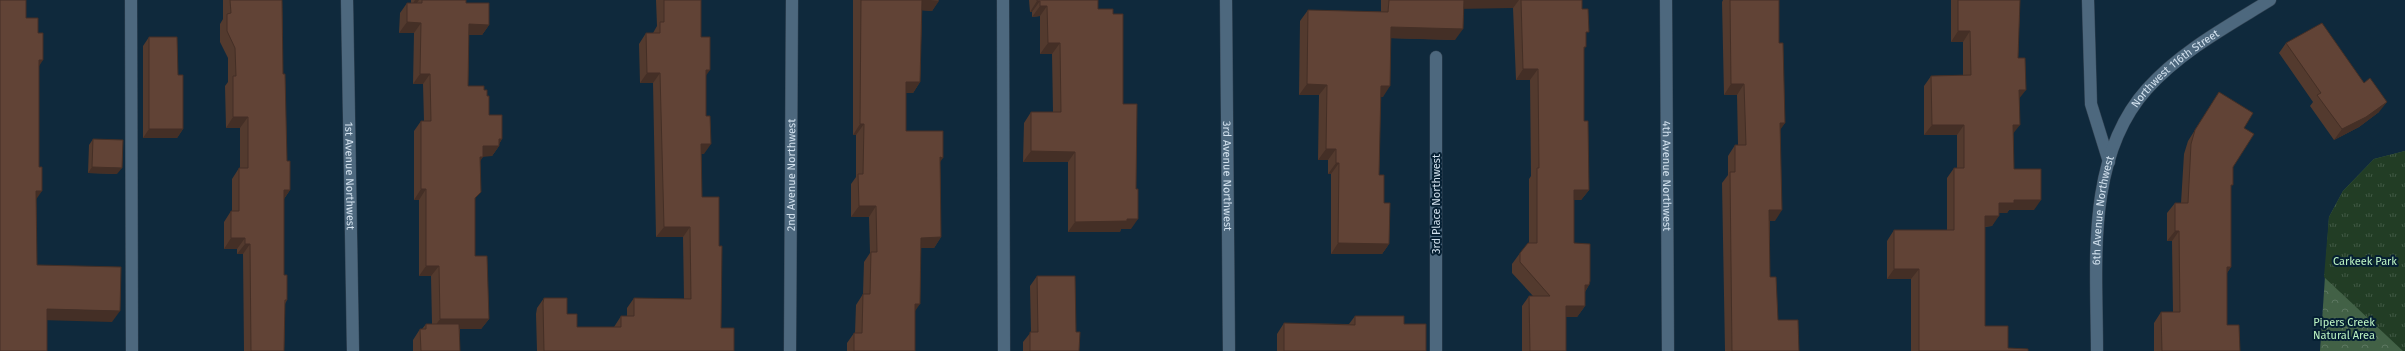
<svg xmlns="http://www.w3.org/2000/svg" width="2405" height="351" viewBox="0 0 2405 351" font-family="'Fira Sans',sans-serif">
<style>
.forest{fill:url(#forest-crowns)}
.park{fill:url(#park-tufts)}
.lines{fill:none;stroke-linecap:round;stroke-linejoin:round}
.minor-casing{stroke:#324353;stroke-width:13}
.minor{stroke:#4d687e;stroke-width:12}
.wall{fill:#533a2e}
.shaded-wall{fill:#442f26}
.building{fill:#614336;stroke:#442f26}
.labels{text-anchor:middle;stroke-width:4;stroke-linejoin:round;paint-order:stroke}
.street-label{font-size:11px;fill:#d2e1ee;stroke:#051f32}
.park-label{font-size:11px;fill:#bdf4c3;stroke:#051f32}
</style>
<defs>
<pattern id="forest-crowns" width="20" height="18" patternUnits="userSpaceOnUse"><rect width="20" height="18" fill="#426146"/><path d="M2 6a3 3 0 1 1 6 0M12 15a3 3 0 1 1 6 0" fill="none" stroke="#5c7761"/></pattern>
<pattern id="park-tufts" width="24" height="20" patternUnits="userSpaceOnUse"><rect width="24" height="20" fill="#223d25"/><path d="M3 7l-1-3M5 7V3M7 7l1-3M15 17l-1-3M17 17v-4M19 17l1-3" fill="none" stroke="#415945"/></pattern>
</defs>
<rect width="100%" height="100%" fill="#0f293c"/>
<!-- forest -->
<path class="forest" d="M2405,151V351H2320L2329,217L2343,191L2374,159Z"/>
<!-- park -->
<path class="park" d="M2405,151V351H2403L2324,277L2329,217L2343,191L2374,159Z"/>
<g class="lines">
<defs>
<g id="minor">
<path d="M131,0L132,351"/>
<path id="s1" d="M347,0L353,351"/>
<path d="M1003,0L1004,351"/>
<path id="s2" d="M1226,0L1229,351"/>
<path id="s3" d="M1666,0L1668,351"/>
<path d="M2088,0L2091,104L2109,162"/>
<path id="s4" d="M790,351L792,0"/>
<path d="M1436,351V57"/>
<path id="s5" d="M2097,351C2097,265 2085,158 2147,89C2181,51 2228,26 2270,0"/>
</g>
</defs>
<!-- minor casing -->
<use href="#minor" class="minor-casing"/>
<!-- minor -->
<use href="#minor" class="minor"/>
</g>
<!-- wall -->
<path class="wall" d="M223,0H282L283,74L287,161L290,190L284,199V275L287,300L285,304L284,351H244L243,254H237V249H224V222L231,211H232V179L239,168H240V128H226L225,86L228,82V58L220,42V24L223,19Z
M411,0H466V3L489,25L482,35H469L468,86L484,90L487,96L489,115L502,139L499,144V146L492,156H483L480,161L475,200V256L489,319L481,329H460V351H413V340L420,329H422L426,324H432L431,276H419V200H414V131L421,121H424L423,84H413L414,33H399L400,13L407,3H411Z
M656,0H701V37L706,76L704,154H701L702,197L719,246L721,328L734,351H537L536,314L537,308L544,298L567,314L577,327H614L621,316H627V308L634,298L684,299L683,237H656L653,83H640L639,44L646,33H653L657,26Z
M853,0H939L932,11L922,10L920,82L913,93H906V131L940,163L941,237L934,248H921L915,311V351H847V343L854,333H855L856,305L863,294L864,262L870,253L869,217H851V184L856,177V135H853Z
M1029,0H1098V9L1113,14L1123,104L1131,229H1121L1120,232H1068V162H1023L1024,123L1031,112H1053L1052,54H1040V16L1032,17V12H1030Z
M1381,0H1582V9L1586,37L1584,50V121L1589,190L1581,200H1574V243L1589,285L1585,292V306L1577,317H1566V351H1522V306L1529,296H1533L1512,273V264L1520,253L1529,243V179L1531,176L1530,80H1516L1513,8H1463L1455,40L1391,38L1383,97H1380L1379,175L1384,203L1389,244L1382,254H1331V174H1328V160H1318L1319,95H1299L1300,21L1308,10L1381,12Z
M1723,0H1779V43L1785,123L1780,129L1775,221H1770V277L1778,320L1799,351H1725L1722,183L1728,175V156L1735,145H1738L1737,95H1724L1722,2Z
M1951,0H2020L2018,58L2019,99L2013,134L2014,169L2034,210H2009L2007,213H1999L1992,226L1985,227V326L2008,348L2028,351H1911V279H1887V241L1894,230H1947V178L1954,168H1957V135H1924V86L1931,76L1963,75V42H1951Z
M149,37L178,75L183,129L177,138H143V46Z
M2286,43L2364,83L2379,112L2359,127L2334,140L2310,106L2313,102L2279,53Z
M2219,92L2244,128L2233,167L2231,188V267L2227,273V325L2240,351H2154V323L2161,312H2173L2172,241H2167V213L2175,203H2181L2184,154L2188,141Z
M93,139L117,174L88,173L89,145Z
M1037,276L1076,332L1079,351H1023V342L1031,332L1030,286Z
M1355,316L1404,324L1426,351H1277V334L1284,323L1349,324Z"/>
<!-- shaded-wall -->
<path class="shaded-wall" d="M415,0H419L414,7H411Z
M922,0H930L939,1L932,11L915,10Z
M1462,0H1519L1513,8L1456,9Z
M1037,1H1040L1032,12H1030Z
M1040,6H1047L1040,16L1032,17Z
M407,22L421,23L414,33H399Z
M469,24L489,25L482,35H462Z
M1391,27L1463,29L1455,40L1383,38Z
M1958,31H1970L1963,42H1951Z
M1048,43H1060L1052,54H1040Z
M39,60H43L36,71Z
M1523,69H1538L1530,80H1516Z
M706,70H710L703,80Z
M647,73H660L653,83H640Z
M420,74H430L423,84H413Z
M906,82H920L913,93H899Z
M1307,84L1327,85L1319,95H1299Z
M1731,84H1744L1737,95H1724Z
M1381,86H1390L1383,97L1373,96Z
M2019,90H2026L2018,100Z
M2387,102L2379,112L2359,127L2334,140L2342,129Z
M233,117H248L240,128H226Z
M1780,123H1785L1778,133Z
M860,124H864L856,135H853Z
M1932,125H1964L1957,135H1924Z
M2013,125H2020L2012,135Z
M149,129H183L177,138H143Z
M499,139H502L498,146H499L492,156L482,157H483L476,167L483,146Z
M701,144H711L704,154H694Z
M1326,149H1336L1328,160H1318Z
M1031,151L1075,152L1068,162H1023Z
M940,157L943,158L936,168Z
M1336,163H1339L1331,174H1328Z
M92,167L122,168L117,174L88,173Z
M421,189H426L419,200H414Z
M284,190H290L283,200Z
M1574,190H1589L1581,200H1566Z
M36,191H42L35,201Z
M2014,200H2041L2034,210H2009L2007,213H1992L1999,203Z
M859,206H876L869,217H851Z
M1769,210H1782L1775,221H1762Z
M1985,216H1999L1992,226L1978,227Z
M1127,219H1138L1131,229H1121L1120,232H1068L1075,222Z
M664,227H690L683,237H656Z
M2175,231H2179L2172,241H2167Z
M941,237L934,248H913L921,238Z
M231,238H245L237,249H224Z
M1338,243L1389,244L1382,254H1331Z
M245,244H250L243,254H237Z
M426,266H439L431,276H419Z
M2227,267H2231L2224,277Z
M1894,269H1919L1911,279H1887Z
M1585,285H1589L1582,296Z
M915,304H920L913,314Z
M1566,306H1585L1577,317H1558Z
M47,309L120,311L112,322L40,320Z
M440,319H489L481,329H433Z"/>
<!-- building -->
<path class="building" d="M0,0H26V18H38V33H43V60H39V167H42V191H36L37,265L121,267L120,311L47,309V351H0Z
M230,0H282L283,74H285L287,161H290V190H284V275H287V300H285L284,351H251L250,244H245V238H231V211H239V168H248V117H233V76H236L235,48L227,31V14L231,13Z
M422,0H466V3H489V25L469,24L468,86H484V90H487V96H489V115H502V139H499V146H483V157H480L481,192L475,198V256H487L489,319H440L439,266H426V189H421V121H431L430,74H420L421,23L407,22V3H422Z
M664,0H701V37H710V70H706V116H710L711,144H701L702,197H719V246H722L721,328H734V351H544L543,303L544,298H567V314H577V327H621V316H634V298L691,299L690,227H664L660,73H647L646,33H660V22H664Z
M861,0H922L920,82H906V131H943V158L940,157L941,237L921,238L920,304H915V351H854V333H862L863,294H870L871,252H877L876,206H859L858,174H863L864,124H860Z
M1037,0H1098V9H1113V14H1123V104H1137L1136,189H1138V219H1127V221L1075,222V152L1031,151V112H1061L1060,43H1048L1047,6H1040V1H1037Z
M1389,0H1464L1463,29L1391,27L1390,86H1381L1379,175H1384V203H1390L1389,244L1338,243L1339,163H1336V149H1326L1327,85L1307,84L1308,10L1388,12Z
M1521,0H1582V9H1588L1589,32H1586V47H1584V121H1588L1589,190H1574V243L1590,244V281L1589,285H1585V306H1566V351H1530L1529,296H1550L1520,262V253L1528,243H1537V168H1539L1538,69H1523Z
M1730,0H1779V43H1783L1785,123H1780L1782,210H1769L1770,277H1776L1778,320H1798L1799,351H1732L1730,172H1735V145H1746L1744,84H1731Z
M1958,0H2020L2018,58H2025L2026,90H2019L2020,125H2013L2014,169H2041V200H2014V203H1999V216H1985V326H2008V348L2028,349V351H1919V269H1894V230H1954V168H1964V125H1932L1931,76L1971,75L1970,31H1958Z
M2322,23L2364,83L2370,78L2387,102L2366,117L2342,129L2317,95L2321,93L2286,43Z
M149,37H177L178,75H183V129H149Z
M2219,92L2253,113L2244,128L2254,134L2233,167V185H2231V267H2227V325H2239L2240,351H2162L2161,312H2180L2179,231H2175V203H2188L2191,144L2195,130Z
M93,139L123,140L122,168L92,167Z
M1037,276H1075L1076,332H1080L1079,351H1030V332H1038Z
M1355,316H1404V324H1426V351H1284V323L1355,325Z
M426,324H459L460,351H421L420,329H426Z"/>
<g class="labels">
<!-- street labels -->
<g class="street-label">
<text dy="4" stroke="none"><textPath href="#s5" startOffset="308">Northwest 116th Street</textPath></text>
<text dy="4" stroke="none"><textPath href="#s2" startOffset="176">3rd Avenue Northwest</textPath></text>
<text dy="4" stroke="none"><textPath href="#s1" startOffset="176">1st Avenue Northwest</textPath></text>
<text dy="4" stroke="none"><textPath href="#s4" startOffset="176">2nd Avenue Northwest</textPath></text>
<text dy="4" stroke="none"><textPath href="#s3" startOffset="176">4th Avenue Northwest</textPath></text>
<text transform="translate(1436 204) rotate(-90)" y="4">3rd Place Northwest</text>
<text dy="4" stroke="none"><textPath href="#s5" startOffset="141">6th Avenue Northwest</textPath></text>
</g>
<!-- park labels -->
<g class="park-label">
<text x="2365" y="265">Carkeek Park</text>
<text x="2344" y="326">Pipers Creek<tspan x="2344" dy="13">Natural Area</tspan></text>
</g>
</g>
</svg>
